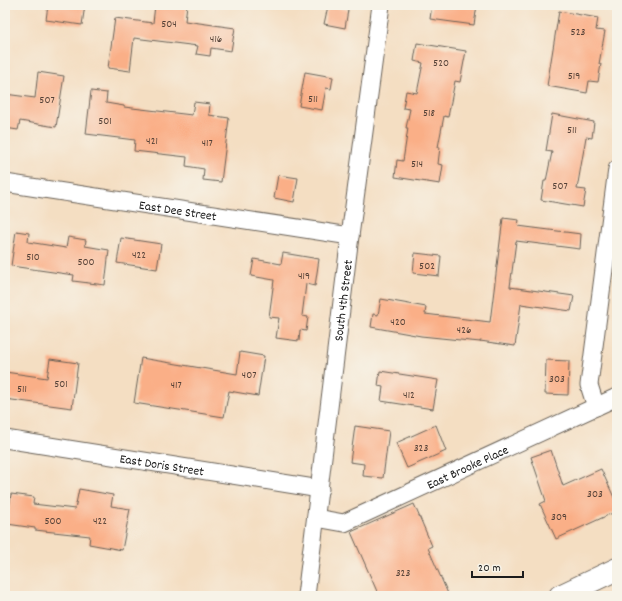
<svg xmlns="http://www.w3.org/2000/svg" width="622" height="601" viewBox="0 0 622 601" font-family="Dekko,sans-serif">
<style>
.building{fill:#faaf87}
.lines{fill:none;stroke-linecap:round;stroke-linejoin:round}
.minor-casing{stroke:#686056;stroke-width:19}
.primary-casing{stroke:#686056;stroke-width:24}
.minor{stroke:#fff;stroke-width:17}
.primary{stroke:#fff;stroke-width:22}
.labels{text-anchor:middle;stroke-width:3.5;stroke-linejoin:round;paint-order:stroke}
.number-label{font-size:11px;fill:#544137}
.street-label{font-size:13px;fill:#1c1c1c;stroke:#f7f3e8}
</style>
<rect width="100%" height="100%" fill="#f7f3e8"/>
<filter id="ink" filterUnits="userSpaceOnUse"><feTurbulence type="fractalNoise" baseFrequency=".025" numOctaves="2"/><feDisplacementMap in="SourceGraphic" scale="8" xChannelSelector="R" yChannelSelector="G"/><feConvolveMatrix kernelMatrix="1 2 1 2 8 2 1 2 1" color-interpolation-filters="sRGB"/></filter>
<filter id="wash" filterUnits="userSpaceOnUse"><feTurbulence type="fractalNoise" baseFrequency=".012" numOctaves="4" result="noise"/><feDisplacementMap in="SourceGraphic" scale="16" xChannelSelector="R" yChannelSelector="G"/><feGaussianBlur stdDeviation="0.9" result="paint"/><feColorMatrix in="noise" values="0 0 0 0 0 0 0 0 0 0 0 0 0 0 0 0 0 1.4 0 .05"/><feComposite in="paint" operator="in"/></filter>
<g filter="url(#wash)">
<rect width="100%" height="100%" fill="#f4dec2"/>
<g id="blocks">
<!-- building -->
<path class="building" d="M48,5H85L82,25L46,20Z
M155,5H187L185,21L235,28L231,51L211,48L210,56L196,54L198,46L134,38L130,71L108,68L115,18L153,23Z
M432,5H477L474,25L430,19Z
M328,6L348,10L345,28L324,24Z
M559,11L598,18L596,30L605,31L599,64H601L598,82L589,81L587,93L547,86Z
M417,43L466,51L460,82L455,81L448,117L444,116L438,147H440L438,164L443,165L440,184L395,177L397,160L403,161L408,128H406L410,109L403,108L406,91L417,93L423,63L414,61Z
M38,72L64,76L56,127L20,121L18,130L5,128V94L35,98Z
M305,72L333,77L331,89L326,88L322,110L299,106Z
M91,91L107,93L106,103L124,106V107L192,115L194,102L210,104L209,115L229,118L221,182L203,180L204,169L186,166L187,157L134,151L135,140L86,134Z
M552,114L594,122L592,138L586,137L577,189L586,190L583,207L541,200L544,181H546L552,152L546,151Z
M278,175L298,178L294,202L274,198Z
M503,218L519,220L518,226L581,234L580,249L516,241L510,287L574,296L571,311L521,304L515,346L480,341V342L421,336L371,327L373,314L378,315L381,299L426,307L425,314L490,322Z
M16,231L29,233L28,242L66,248L68,237L86,240L85,246L109,250L105,285L73,281L74,275L11,266Z
M121,238L161,244L157,269L117,263Z
M283,253L319,259L315,286L306,284L302,316L308,317L306,331L300,330L299,341L276,338L279,318L269,317L274,280L251,276L254,259L281,264Z
M415,253L441,256L439,276L413,273Z
M240,352L264,356L258,396L229,391L224,417L134,403L141,358L237,374Z
M50,359L78,363L72,408L5,399V372L47,378Z
M546,360L569,361L568,395L545,394Z
M380,371L438,380L433,409L381,401L383,387L378,386Z
M436,425L446,451L407,468L396,443Z
M355,426L389,431L383,478L363,476L364,464L350,462Z
M551,450L563,486L601,469L617,504V511L556,539L540,504L546,501L531,457Z
M79,489L113,495L111,506L130,509L122,550L89,544L90,536L35,530V528L7,524L11,494L34,497L33,504L75,509Z
M414,504L432,546L428,548L449,596H379L351,532Z"/>
</g>
</g>
<g filter="url(#ink)">
<use href="#blocks" fill-opacity="0" stroke="#686056" stroke-width="1"/>
<g class="lines">
<defs>
<g id="minor">
<path id="s1" d="M5,183L350,236"/>
<path d="M596,407L589,385L617,169"/>
<path id="s2" d="M5,439L320,489"/>
<path id="s3" d="M316,518L344,523L617,397"/>
<path id="s4" d="M306,596L350,236L381,5"/>
</g>
<path id="primary" d="M560,596L617,569"/>
</defs>
<!-- minor casing -->
<use href="#minor" class="minor-casing"/>
<!-- primary casing -->
<use href="#primary" class="primary-casing"/>
<!-- minor -->
<use href="#minor" class="minor"/>
<!-- primary -->
<use href="#primary" class="primary"/>
</g>
</g>
<g class="labels">
<!-- number labels -->
<g class="number-label">
<text x="169" y="27">504</text>
<text x="578" y="35">523</text>
<text x="216" y="42">416</text>
<text x="441" y="66">520</text>
<text x="574" y="79">519</text>
<text x="313" y="102">511</text>
<text x="47" y="103">507</text>
<text x="429" y="116">518</text>
<text x="105" y="124">501</text>
<text x="572" y="133">511</text>
<text x="152" y="144">421</text>
<text x="207" y="146">417</text>
<text x="417" y="167">514</text>
<text x="560" y="189">507</text>
<text x="139" y="258">422</text>
<text x="33" y="260">510</text>
<text x="86" y="265">500</text>
<text x="427" y="269">502</text>
<text x="304" y="279">419</text>
<text x="398" y="325">420</text>
<text x="464" y="333">426</text>
<text x="249" y="378">407</text>
<text x="557" y="382">303</text>
<text x="61" y="387">501</text>
<text x="176" y="388">417</text>
<text x="22" y="392">511</text>
<text x="409" y="398">412</text>
<text x="421" y="451">323</text>
<text x="595" y="497">303</text>
<text x="559" y="520">309</text>
<text x="53" y="524">500</text>
<text x="100" y="524">422</text>
<text x="403" y="576">323</text>
</g>
<!-- street labels -->
<g class="street-label">
<text dy="5" stroke="none"><textPath href="#s1" startOffset="175">East Dee Street</textPath></text>
<text dy="5" stroke="none"><textPath href="#s4" startOffset="298">South 4th Street</textPath></text>
<text dy="5" stroke="none"><textPath href="#s2" startOffset="159">East Doris Street</textPath></text>
<text dy="5" stroke="none"><textPath href="#s3" startOffset="164">East Brooke Place</textPath></text>
</g>
</g>
<!-- margin -->
<rect width="622" height="601" fill="none" stroke="#f7f3e8" stroke-width="20"/>
<!-- scale -->
<path d="M472 571v6h51v-6" fill="none" stroke="#1c1c1c" stroke-width="2"/>
<text x="478" y="571" font-size="12" fill="#1c1c1c" stroke="#f7f3e8" stroke-width="3" paint-order="stroke">20 m</text>
</svg>
